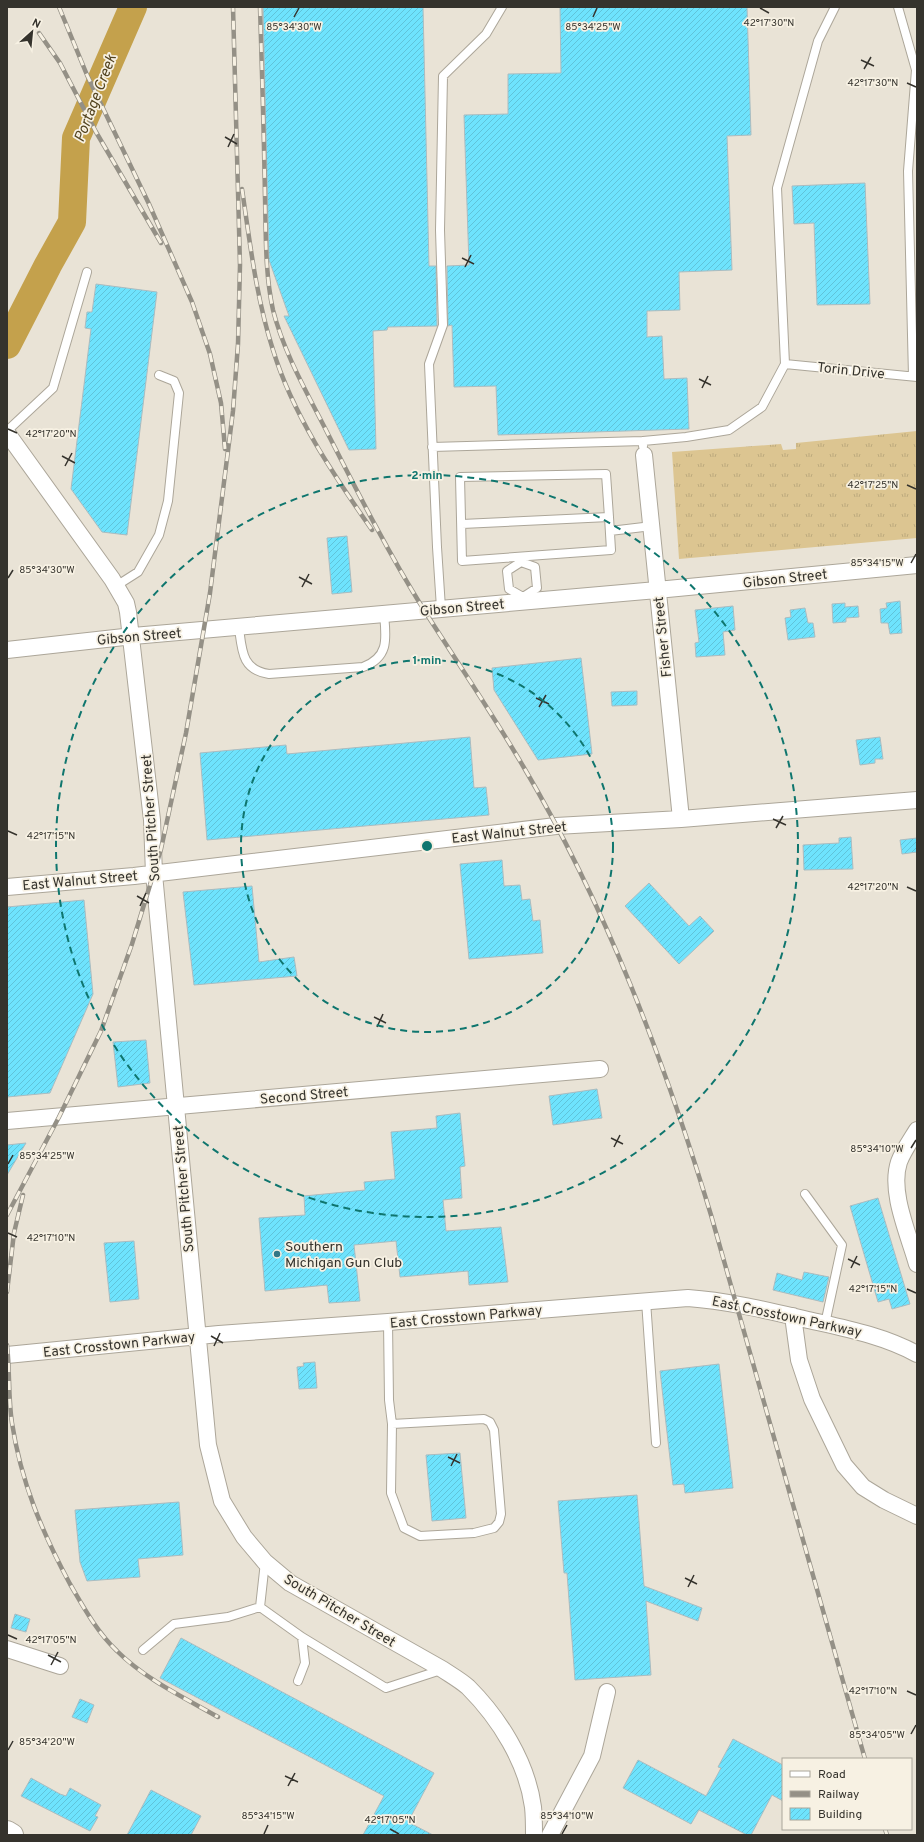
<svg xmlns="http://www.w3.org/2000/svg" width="924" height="1842" viewBox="0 0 924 1842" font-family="Overpass,sans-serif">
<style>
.grass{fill:url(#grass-tufts)}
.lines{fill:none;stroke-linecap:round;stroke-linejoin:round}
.river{stroke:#c4a14c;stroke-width:28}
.building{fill:url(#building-hatch);stroke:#abbcc0}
.lane-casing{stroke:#aca699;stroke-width:10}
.street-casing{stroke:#aca699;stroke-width:18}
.secondary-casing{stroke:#aca699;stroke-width:24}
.lane{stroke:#fff;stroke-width:8}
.street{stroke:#fff;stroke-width:16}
.secondary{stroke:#fff;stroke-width:22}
.rail-casing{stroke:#949086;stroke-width:4.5}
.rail{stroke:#f7f1e3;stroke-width:3;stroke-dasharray:9;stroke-linecap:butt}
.ticks{fill:none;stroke:#35332d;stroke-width:1.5}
.ring{fill:none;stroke:#0f766e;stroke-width:2;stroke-dasharray:7 5}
.poi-dot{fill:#327685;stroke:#f7f1e3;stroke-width:1.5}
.labels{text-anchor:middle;stroke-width:3.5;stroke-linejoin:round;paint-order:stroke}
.street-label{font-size:14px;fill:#35332d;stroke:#f7f1e3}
.poi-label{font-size:14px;fill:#35332d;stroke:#f7f1e3;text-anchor:start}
.water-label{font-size:15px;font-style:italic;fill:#52431f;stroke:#f7f1e3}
.ticks-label{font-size:10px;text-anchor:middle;fill:#35332d;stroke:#f7f1e3;stroke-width:3.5;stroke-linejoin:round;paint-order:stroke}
.centre{fill:#0f766e;stroke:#f7f1e3;stroke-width:2}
.ring-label{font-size:12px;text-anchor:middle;font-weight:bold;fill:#0f766e;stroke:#f7f1e3;stroke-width:3.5;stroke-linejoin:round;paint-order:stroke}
</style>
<defs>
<pattern id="grass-tufts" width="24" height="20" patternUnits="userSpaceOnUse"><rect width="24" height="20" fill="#dcc591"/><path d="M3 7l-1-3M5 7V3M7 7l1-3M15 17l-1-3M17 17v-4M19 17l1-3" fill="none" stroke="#bdaa7d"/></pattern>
<pattern id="building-hatch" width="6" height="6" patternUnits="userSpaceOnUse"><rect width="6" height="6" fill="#6ee3fd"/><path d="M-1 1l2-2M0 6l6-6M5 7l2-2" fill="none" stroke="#60c3d9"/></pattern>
</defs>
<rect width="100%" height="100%" fill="#e9e3d6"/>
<!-- grass -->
<path class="grass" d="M917,431V538L679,559L672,452L781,444L783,450L796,449V443Z"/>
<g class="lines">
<!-- river -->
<path class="river" d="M7,345L48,265L72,222L76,138L133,7"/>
</g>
<!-- building -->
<path class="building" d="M263,7H423L429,266H436L437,324V326L388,327L387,330L373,331L376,449L349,450L284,316H289L269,260Z
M560,7H747L751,135L727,136L732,270L679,272L680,310L647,311V337L662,336L664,379L687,378L689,429L498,435L496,386L454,387L452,325L448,326L447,266L469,265L464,115L508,114V74L561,73Z
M865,183L870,304L817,305L814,223L794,224L792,186Z
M96,284L157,292L127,535L102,532L71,489L91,329L85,328L87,312H92Z
M347,536L352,592L332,594L327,538Z
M900,601L902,633L890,634L888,623H881L880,609L887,608L886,603Z
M845,603V607L858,606L859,617L846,618V622L833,623L832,604Z
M733,606L735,630L723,632L725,655L696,657L695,643L699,642L695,610Z
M805,608L808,623H813L815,637L788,640L785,618L791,617L790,610Z
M581,658L592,754L538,760L494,690L492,668Z
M637,691V705L612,706L611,692Z
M470,737L474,788L486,787L489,815L207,840L200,753L286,745L287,754Z
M880,737L883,759H875V763L860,765L856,740Z
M851,837L853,869L804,870L803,845L839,843V838Z
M917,838V852L902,854L900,840Z
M502,860L504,886L520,885L522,900L530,899L533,921L540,920L543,953L469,959L460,864Z
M649,883L689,926L700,916L714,931L679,964L625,906Z
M252,886L259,962L294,957L297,976L194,985L183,892Z
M84,900L93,994L50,1093L7,1097V907Z
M146,1040L150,1083L118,1087L113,1042Z
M597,1089L602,1118L553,1125L549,1096Z
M460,1113L465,1166L460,1167L462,1198L443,1200L446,1231L501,1227L508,1282L469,1285L468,1271L400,1277L396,1241L354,1245L360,1301L329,1303L327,1285L265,1291L259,1218L305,1215L304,1196L365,1190L364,1182L395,1179L391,1132L437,1128L436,1116Z
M26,1143L7,1175V1145Z
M878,1198L910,1304L892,1309L889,1299L878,1302L850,1206Z
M134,1241L139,1299L110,1302L104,1243Z
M804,1272L829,1277L823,1302L773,1290L777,1273L802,1280Z
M315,1362L317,1388L299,1389L297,1367L304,1366L303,1363Z
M719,1364L733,1488L685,1493L684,1484L673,1485L660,1371Z
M460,1453L466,1518L432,1521L426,1455Z
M637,1495L644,1586L702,1608L698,1621L646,1601L651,1675L575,1680L567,1573H564L558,1501Z
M179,1502L183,1555L138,1559L140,1577L87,1581L80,1562L75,1510Z
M15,1614L30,1619L26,1632L11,1628Z
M181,1638L434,1773L408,1822L433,1835H363L384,1796L160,1678Z
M80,1699L94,1705L87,1723L72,1717Z
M733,1739L783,1765V1801L772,1795L751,1835H747L699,1810L691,1824L623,1788L638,1760L706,1796L721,1768L718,1767Z
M31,1778L60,1794L66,1796L70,1788L101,1805L95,1816L98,1817L90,1831L21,1796Z
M151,1790L201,1816L191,1835H127Z"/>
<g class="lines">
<defs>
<path id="lane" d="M898,7L916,70L908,171L913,376
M785,364L917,377
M7,431L53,388L87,272
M643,441L686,437L729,430L762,407L785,364L777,188L818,41L835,7
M432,447L643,441V446
M462,524L609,517L606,474L460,477L462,561L611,550L609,517
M610,531L652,526
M521,562L535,567L537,588L523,597
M521,562L507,571L509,589L523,597
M116,586L138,572L159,535L168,501L179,393L174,381L159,375
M441,608L437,547L429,364L443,325L440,230L443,76L486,34L502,7
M239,628C242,651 242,670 269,674L363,667C390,657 386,637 384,614
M805,1194L842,1245L825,1324
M646,1301L656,1443
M388,1322L389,1400L392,1424L484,1419L490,1422L494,1430L501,1514L499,1522L494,1528L474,1533L420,1536L404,1528L391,1493L392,1424
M265,1562L260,1607L302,1637L386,1688L441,1670
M143,1650L174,1624L228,1617L260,1607
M298,1681L305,1663L302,1637"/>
<path id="street" d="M7,433L112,579L126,603L128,612L152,820L154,874L208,1445L222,1501L244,1537L265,1562L290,1583L442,1669C451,1675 460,1680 468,1687C499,1718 527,1762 533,1807C534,1816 534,1826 534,1835
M644,455L681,819
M7,650L133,636L657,590L917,565
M7,887L134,876L556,826L681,819L917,800
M7,1121L600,1069
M917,1130C911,1140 903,1151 899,1162C889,1192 909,1235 917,1264
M793,1316L799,1360L812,1399L844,1465L863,1487L884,1500L917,1516
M7,1355L219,1334L388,1322L688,1298C728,1301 765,1310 804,1319C843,1328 882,1335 917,1354
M7,1649L60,1666
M550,1835L592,1756L607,1692"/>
<path id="secondary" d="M7,1832L12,1835"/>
</defs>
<!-- lane casing -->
<use href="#lane" class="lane-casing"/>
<!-- street casing -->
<use href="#street" class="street-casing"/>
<!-- secondary casing -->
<use href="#secondary" class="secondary-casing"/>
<!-- lane -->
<use href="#lane" class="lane"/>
<!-- street -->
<use href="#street" class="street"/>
<!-- secondary -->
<use href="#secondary" class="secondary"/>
<defs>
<path id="rail" d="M59,7L87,75L149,204L192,302L210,354L221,403L225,449
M260,7C262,71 264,134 265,198C266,235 265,274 273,310C284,354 309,396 329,436C359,495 389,554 424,610C457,662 492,713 523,766C606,906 664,1060 711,1215L865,1759
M39,33L60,63L96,132L161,243
M242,189C250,243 256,297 273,350C293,415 333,474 372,530
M7,1215L59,1117L101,1031L132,944L161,849L186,733L210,593L233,411L238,344L240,265L233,7
M7,1292L14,1233L23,1195
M7,1345C10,1371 8,1397 12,1423C21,1482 42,1532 70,1584C84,1608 97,1632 117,1651C145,1679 183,1697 218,1717
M885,1829L887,1835"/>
</defs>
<!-- rail casing -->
<use href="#rail" class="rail-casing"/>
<!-- rail -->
<use href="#rail" class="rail"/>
</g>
<!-- ticks -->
<path class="ticks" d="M760,8L769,13M294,17L299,8M593,17L597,8M861,60L874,66M864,69L871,57M907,83L916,87M225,137L237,144M228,147L234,134M462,258L474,264M465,267L471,255M699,379L711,385M702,388L708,376M8,429L17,433M62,456L75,463M65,466L72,453M907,485L916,489M911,563L916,554M299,577L312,584M8,578L13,570M302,587L309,574M536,698L549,704M539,707L546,695M773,819L786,825M776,828L783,816M8,831L17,835M907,887L916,891M137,896L149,903M140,906L146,893M374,1017L386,1023M377,1027L383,1014M611,1138L623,1144M614,1147L620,1135M911,1148L916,1140M8,1164L13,1155M8,1233L17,1237M848,1259L860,1265M851,1268L857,1256M907,1289L916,1293M211,1336L223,1343M214,1346L220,1333M448,1457L460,1463M451,1466L457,1454M685,1578L697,1584M688,1587L694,1575M8,1635L17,1639M48,1655L61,1662M51,1665L58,1652M907,1691L916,1695M911,1734L916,1725M8,1750L13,1741M285,1776L298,1782M288,1786L295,1773M390,1829L399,1834M264,1834L268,1825M562,1834L567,1825"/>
<!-- distance rings -->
<g class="ring">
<circle cx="427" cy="846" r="186"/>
<circle cx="427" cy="846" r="371"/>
</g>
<!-- markers -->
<circle class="poi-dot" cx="277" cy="1254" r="4"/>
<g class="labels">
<!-- street labels -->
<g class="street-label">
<text transform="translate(851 370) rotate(6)" y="5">Torin Drive</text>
<text transform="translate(785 578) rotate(-6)" y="5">Gibson Street</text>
<text transform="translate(462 607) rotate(-5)" y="5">Gibson Street</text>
<text transform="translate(139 636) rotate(-5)" y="5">Gibson Street</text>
<text transform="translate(662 637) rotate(-96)" y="5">Fisher Street</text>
<text transform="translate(150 818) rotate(-94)" y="5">South Pitcher Street</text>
<text transform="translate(509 832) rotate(-6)" y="5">East Walnut Street</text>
<text transform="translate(80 880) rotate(-5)" y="5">East Walnut Street</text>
<text transform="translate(304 1095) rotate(-5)" y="5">Second Street</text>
<text transform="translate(183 1189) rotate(-95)" y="5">South Pitcher Street</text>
<text transform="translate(466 1316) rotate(-5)" y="5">East Crosstown Parkway</text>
<text transform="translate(787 1316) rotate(12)" y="5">East Crosstown Parkway</text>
<text transform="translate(119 1344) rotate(-6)" y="5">East Crosstown Parkway</text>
<text transform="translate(340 1610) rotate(31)" y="5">South Pitcher Street</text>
</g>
<!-- poi labels -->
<g class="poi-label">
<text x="285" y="1251">Southern<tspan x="285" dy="16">Michigan Gun Club</tspan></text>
</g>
<!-- water labels -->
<g class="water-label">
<text transform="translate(95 98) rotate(-69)" y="5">Portage Creek</text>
</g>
</g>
<g class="ticks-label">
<text x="769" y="26">42°17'30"N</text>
<text x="294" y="30">85°34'30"W</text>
<text x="593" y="30">85°34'25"W</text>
<text x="873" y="86">42°17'30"N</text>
<text x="51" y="437">42°17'20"N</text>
<text x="873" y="488">42°17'25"N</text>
<text x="877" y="566">85°34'15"W</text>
<text x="47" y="573">85°34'30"W</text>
<text x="51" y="839">42°17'15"N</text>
<text x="873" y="890">42°17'20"N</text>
<text x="877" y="1152">85°34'10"W</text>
<text x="47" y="1159">85°34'25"W</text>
<text x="51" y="1241">42°17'10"N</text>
<text x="873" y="1292">42°17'15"N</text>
<text x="51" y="1643">42°17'05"N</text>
<text x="873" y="1694">42°17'10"N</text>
<text x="877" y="1738">85°34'05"W</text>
<text x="47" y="1745">85°34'20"W</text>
<text x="268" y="1819">85°34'15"W</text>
<text x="567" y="1819">85°34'10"W</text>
<text x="390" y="1823">42°17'05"N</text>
</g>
<circle cx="427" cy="846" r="6" class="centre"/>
<g class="ring-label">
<text x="427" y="479">2 min</text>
<text x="427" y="664">1 min</text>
</g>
<!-- border -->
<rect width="924" height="1842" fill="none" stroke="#35332d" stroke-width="16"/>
<!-- legend -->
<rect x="782" y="1758" width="130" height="72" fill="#f7f1e3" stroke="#a9a59a"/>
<rect x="790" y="1771" width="20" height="6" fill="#ffffff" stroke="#a9a59a"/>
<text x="818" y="1778" font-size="12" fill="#35332d">Road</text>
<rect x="790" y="1791" width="20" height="6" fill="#949086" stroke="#a9a59a"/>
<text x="818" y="1798" font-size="12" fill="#35332d">Railway</text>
<rect x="790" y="1808" width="20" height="12" fill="url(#building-hatch)" stroke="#a9a59a"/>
<text x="818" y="1818" font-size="12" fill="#35332d">Building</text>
<!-- north arrow -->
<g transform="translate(32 32) rotate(27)" stroke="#f7f1e3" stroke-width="3" paint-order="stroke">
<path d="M0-3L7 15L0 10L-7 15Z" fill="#35332d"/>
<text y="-6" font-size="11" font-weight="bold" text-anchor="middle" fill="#35332d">N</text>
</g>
</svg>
